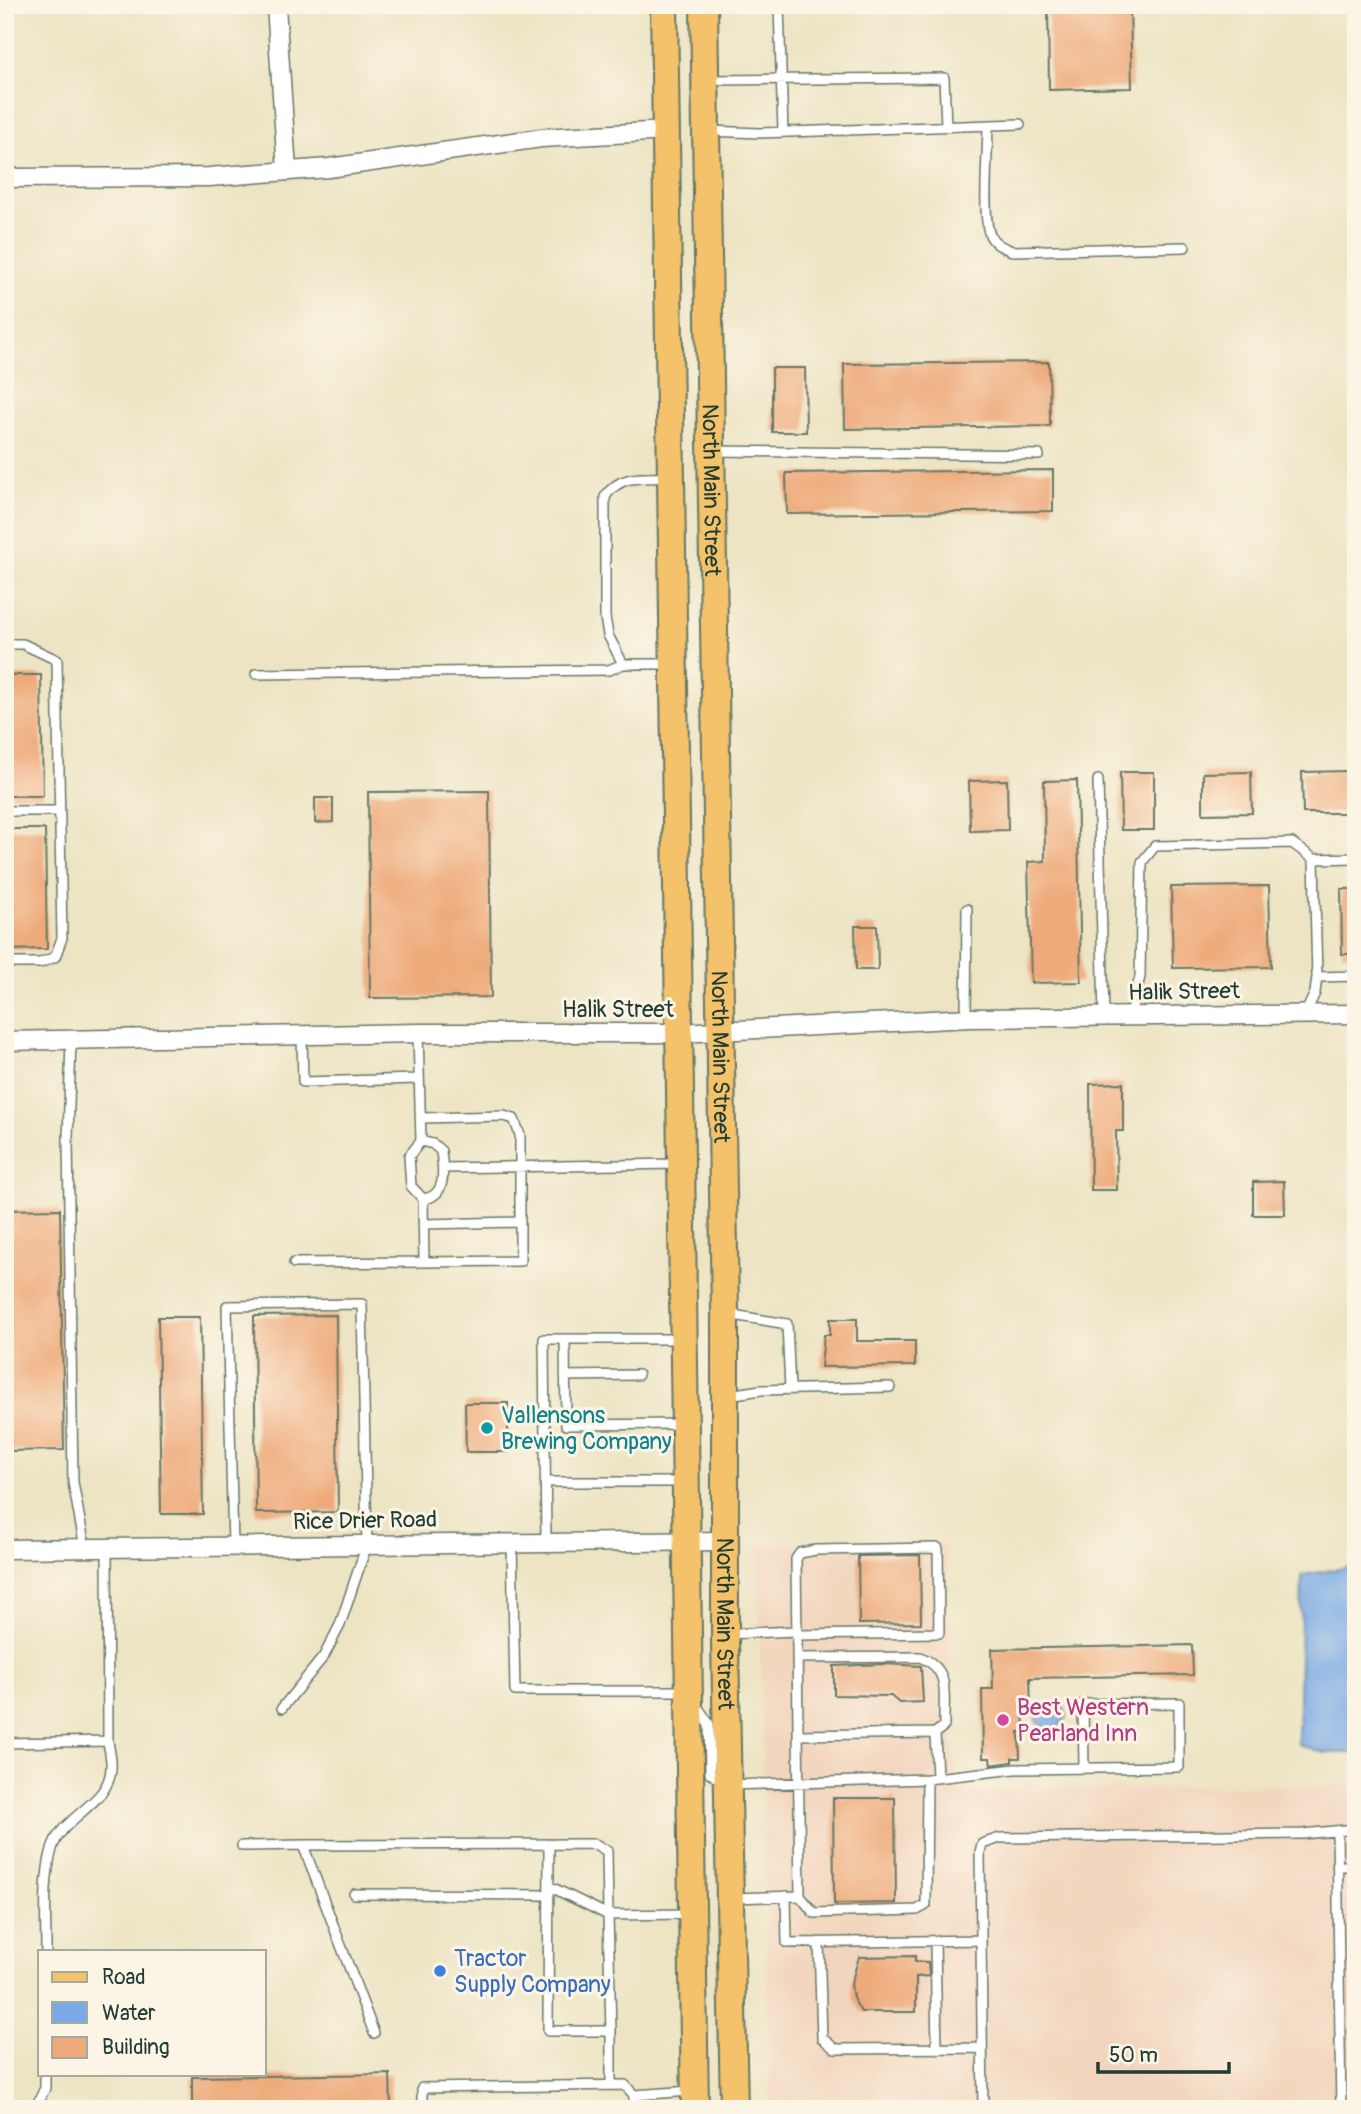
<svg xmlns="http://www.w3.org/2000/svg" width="1361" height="2114" viewBox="0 0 1361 2114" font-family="Pangolin,sans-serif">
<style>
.built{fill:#f2d5be}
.water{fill:#7aaae5;stroke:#4c748c;stroke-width:2}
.building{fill:#eeaa7a}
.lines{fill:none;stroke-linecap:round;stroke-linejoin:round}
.lane-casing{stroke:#677766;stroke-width:12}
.street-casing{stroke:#677766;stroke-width:21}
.primary-casing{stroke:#677766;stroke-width:30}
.lane{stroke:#fff;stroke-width:9}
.street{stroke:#fff;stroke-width:18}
.primary{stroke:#f3c26a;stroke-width:26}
.culture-dot{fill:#0f9aa8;stroke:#fcf5e5;stroke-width:2.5}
.hotel-dot{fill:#d1479c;stroke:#fcf5e5;stroke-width:2.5}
.shop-dot{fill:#3f7fe0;stroke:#fcf5e5;stroke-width:2.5}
.labels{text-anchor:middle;stroke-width:6;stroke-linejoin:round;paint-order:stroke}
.street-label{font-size:23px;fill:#1f3d34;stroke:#fcf5e5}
.culture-label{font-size:23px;fill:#0d838f;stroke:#fcf5e5;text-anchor:start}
.hotel-label{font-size:23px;fill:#b23c85;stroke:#fcf5e5;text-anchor:start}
.shop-label{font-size:23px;fill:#366cbe;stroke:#fcf5e5;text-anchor:start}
</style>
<rect width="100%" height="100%" fill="#fcf5e5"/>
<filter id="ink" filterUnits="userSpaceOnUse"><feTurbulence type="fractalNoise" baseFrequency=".0143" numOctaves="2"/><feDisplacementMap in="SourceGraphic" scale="14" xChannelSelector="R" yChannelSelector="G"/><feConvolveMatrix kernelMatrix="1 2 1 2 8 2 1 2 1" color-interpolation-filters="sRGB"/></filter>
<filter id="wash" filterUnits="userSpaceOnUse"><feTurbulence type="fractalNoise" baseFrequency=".00686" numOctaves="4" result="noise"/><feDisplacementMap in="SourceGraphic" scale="28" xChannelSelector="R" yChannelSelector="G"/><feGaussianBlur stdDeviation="1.57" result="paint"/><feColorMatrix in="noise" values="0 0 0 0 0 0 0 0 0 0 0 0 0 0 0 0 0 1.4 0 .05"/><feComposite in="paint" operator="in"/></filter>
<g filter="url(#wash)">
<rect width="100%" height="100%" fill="#ede4c4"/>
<!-- built -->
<path class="built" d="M946,1544L955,1791L1356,1784V2109H770L758,1546Z"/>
<!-- water -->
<path class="water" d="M1356,1566V1753H1324L1298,1744L1302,1575Z
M1056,1703L1064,1708L1067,1717L1057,1728L1046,1730L1037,1722L1036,1715Z"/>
<g id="blocks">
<!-- building -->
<path class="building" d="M1048,5H1130L1132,88L1049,90Z
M1049,362L1050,426L845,429L844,364Z
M772,368H805L806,432H772Z
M1053,470V511L787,514L786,473Z
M5,675H41L43,796H5Z
M1350,771L1351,813H1303L1302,772Z
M1120,772H1154V830H1121Z
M1251,772L1252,813L1203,814V773Z
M1007,780L1008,830L970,831L969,781Z
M1077,780L1081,982L1031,983L1028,862L1045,861L1044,781Z
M489,791L491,997L370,998L368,792Z
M315,798H333V822L315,823Z
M5,829H45L47,949L5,950Z
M1269,886L1271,967L1173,968L1171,887Z
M1341,889H1356V954H1342Z
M855,926H877L878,970H856Z
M1123,1083V1131H1116L1117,1190H1091L1090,1084Z
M1284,1181L1285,1215H1253V1182Z
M60,1209L64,1450L5,1451V1210Z
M336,1315L338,1512L256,1513L254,1316Z
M158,1317H200L203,1514H161Z
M830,1319H857V1341H915V1366L821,1367L824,1335H830Z
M465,1403H508V1452H466Z
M920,1555L921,1623L859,1624L858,1556Z
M1192,1645L1193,1675L1030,1678L1031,1708H1023L1024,1732H1019L1020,1758H1012V1762L991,1765L990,1758H983L982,1689H993L992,1649Z
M885,1664L921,1666L923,1702L899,1703L891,1696L834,1695V1666Z
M833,1798H895L896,1903L834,1904Z
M915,1956V1962H928L929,1976L916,1977V2012H861L853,1998L851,1984L859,1957Z
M390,2074L391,2109H192V2077Z"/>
</g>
</g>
<g filter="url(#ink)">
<use href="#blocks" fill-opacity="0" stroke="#677766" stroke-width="2"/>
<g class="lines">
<defs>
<path id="lane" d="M779,5L783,132
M707,80L944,78L946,126
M988,125C988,147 982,219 990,235C995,245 1003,247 1012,251L1185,247
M708,131L760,133L1020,124
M713,451L1039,455
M5,644H23L57,660L62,938L55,957L40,963H5
M623,664L608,635L605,617V497C620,473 645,478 670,478
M256,674L609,670L623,664H671
M1098,780L1104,1016
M5,811H59
M1356,858L1314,859L1317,977L1356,976
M1305,1014L1315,993L1317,977
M1130,1016L1140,977L1142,862L1155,846L1292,843L1314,859
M966,1018L967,909
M418,1033L421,1141
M302,1035L303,1082L419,1079
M71,1040L68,1139L73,1482L85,1548
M421,1118L504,1116L514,1119L520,1135V1222L423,1224
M421,1141L433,1144L441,1151C443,1169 448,1196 423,1199L411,1186L409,1156Z
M443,1168L679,1164
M424,1262L520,1261V1222
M294,1263L424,1262L423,1199
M727,1314L787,1324L790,1389
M565,1339L566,1425L681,1424
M565,1376L638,1375
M728,1395L761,1390L890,1387
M545,1482H684
M512,1542L515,1691H688
M546,1542L544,1339H682
M233,1546L227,1306L362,1304L367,1544L340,1625L324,1656L282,1708
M726,1634L797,1631
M797,1658L920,1657C952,1669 943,1696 944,1726L935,1733L798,1735
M697,1706L709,1724L710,1773L728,1785L927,1779L1015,1769L1179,1767V1703L1083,1704L1084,1768
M935,1733L937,1777
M5,1743L108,1741L107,1547
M1337,1831L1341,2109
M242,1846L303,1845
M1338,1866H1356
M549,1886L608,1915L611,2031H548L549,1844
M354,1894L549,1895
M786,1896L787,1943L981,1940
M800,1896L814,1913L917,1910L926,1905L927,1779
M733,1898L800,1896L796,1559L800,1553L816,1550L938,1548L939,1633L797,1635
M935,1941L937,2049
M819,1942L822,2038L835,2049L982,2048
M46,1951C46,1918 43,1881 52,1849C61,1816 110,1804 111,1768C112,1759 109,1750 108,1741
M611,2031V2085
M374,2033L303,1845L595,1844L607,1851L608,1915L690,1914
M634,2095L691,2091
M35,2109L45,2088V2074
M422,2109V2088L625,2085L634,2095V2109
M983,2109L980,1852L982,1844L1000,1838L1302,1834L1356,1829"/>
<path id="street" d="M276,5L287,171
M5,178L209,177L329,168L541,138L667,131
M5,1041L418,1033H679L970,1018L1356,1014
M5,1549L726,1541"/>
<g id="primary">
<path d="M664,5L695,2109"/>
<path id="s1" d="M704,5L725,1314V1642L734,2109"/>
</g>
</defs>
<!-- lane casing -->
<use href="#lane" class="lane-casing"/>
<!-- street casing -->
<use href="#street" class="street-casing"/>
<!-- primary casing -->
<use href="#primary" class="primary-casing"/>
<!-- lane -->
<use href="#lane" class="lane"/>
<!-- street -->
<use href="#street" class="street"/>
<!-- primary -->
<use href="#primary" class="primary"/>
</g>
</g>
<!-- markers -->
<circle class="culture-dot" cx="487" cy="1428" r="7"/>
<circle class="hotel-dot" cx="1003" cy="1720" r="7"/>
<circle class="shop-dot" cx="440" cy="1971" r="7"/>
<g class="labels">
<!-- street labels -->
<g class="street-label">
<text dy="8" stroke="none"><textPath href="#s1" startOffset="485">North Main Street</textPath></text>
<text transform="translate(1184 991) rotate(-1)" y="8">Halik Street</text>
<text x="618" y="1017">Halik Street</text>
<text dy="8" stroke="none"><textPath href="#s1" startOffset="1052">North Main Street</textPath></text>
<text transform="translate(365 1520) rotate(-1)" y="8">Rice Drier Road</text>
<text dy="8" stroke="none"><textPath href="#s1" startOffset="1619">North Main Street</textPath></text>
</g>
<!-- culture labels -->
<g class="culture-label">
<text x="501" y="1423">Vallensons<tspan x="501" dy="26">Brewing Company</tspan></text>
</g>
<!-- hotel labels -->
<g class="hotel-label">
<text x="1017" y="1715">Best Western<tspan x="1017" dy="26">Pearland Inn</tspan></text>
</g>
<!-- shop labels -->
<g class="shop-label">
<text x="454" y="1966">Tractor<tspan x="454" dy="26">Supply Company</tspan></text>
</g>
</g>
<!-- margin -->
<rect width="1361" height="2114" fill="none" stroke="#fcf5e5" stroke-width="28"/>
<!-- legend -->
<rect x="38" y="1950" width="228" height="126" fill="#fcf5e5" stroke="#a4ab9e" stroke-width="2"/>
<rect x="52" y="1972" width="35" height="10" fill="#f3c26a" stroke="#a4ab9e" stroke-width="2"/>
<text x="102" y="1984" font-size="21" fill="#1f3d34">Road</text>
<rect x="52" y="2002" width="35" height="21" fill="#7aaae5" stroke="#a4ab9e" stroke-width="2"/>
<text x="102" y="2020" font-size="21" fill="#1f3d34">Water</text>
<rect x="52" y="2037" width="35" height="21" fill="#eeaa7a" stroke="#a4ab9e" stroke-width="2"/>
<text x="102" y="2054" font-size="21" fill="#1f3d34">Building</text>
<!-- scale -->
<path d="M1098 2062v10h131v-10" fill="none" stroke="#1f3d34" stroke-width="3.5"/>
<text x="1109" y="2062" font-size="21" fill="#1f3d34" stroke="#fcf5e5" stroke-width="5" paint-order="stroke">50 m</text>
</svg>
